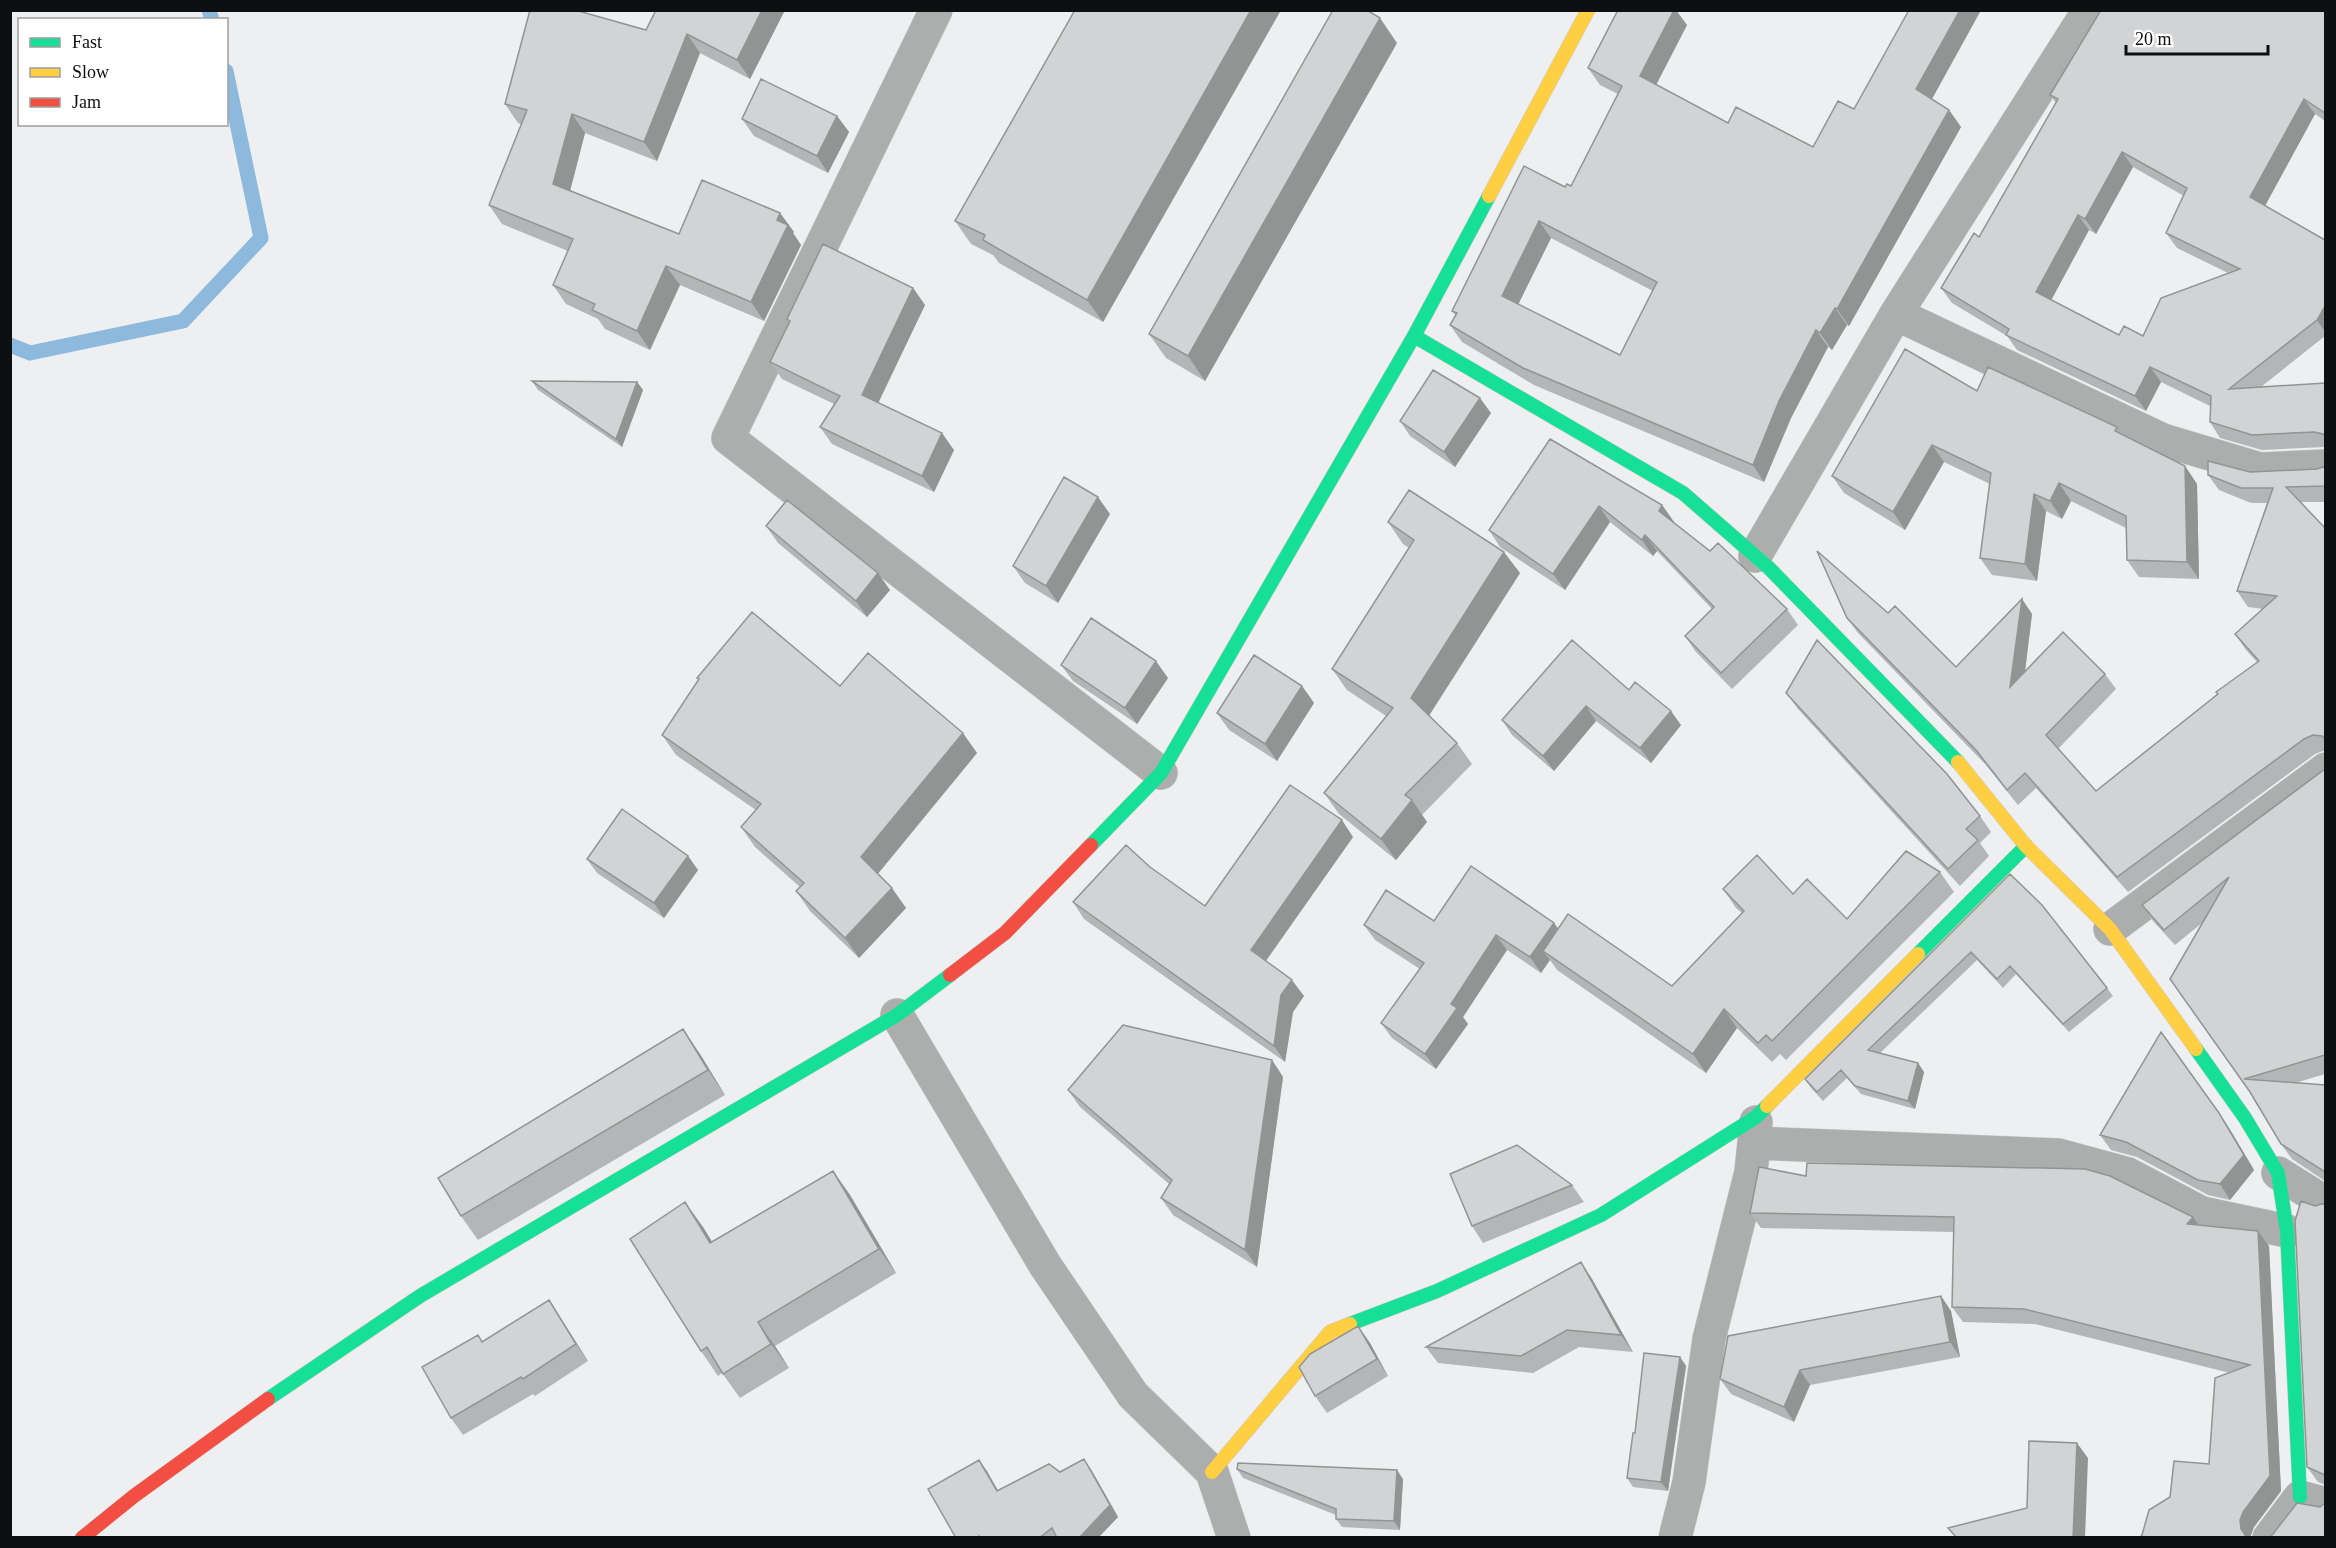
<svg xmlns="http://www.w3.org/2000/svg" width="2336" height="1548" viewBox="0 0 2336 1548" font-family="'Times New Roman',serif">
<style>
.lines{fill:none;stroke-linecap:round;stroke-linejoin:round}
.stream{stroke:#8db9dc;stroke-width:15}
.street-casing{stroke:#cacbcc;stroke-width:34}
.fast-casing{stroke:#cacbcc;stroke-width:15}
.slow-casing{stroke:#cacbcc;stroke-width:15}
.jam-casing{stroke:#cacbcc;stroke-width:15}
.street{stroke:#acaeae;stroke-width:33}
.fast{stroke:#16e098;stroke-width:14}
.slow{stroke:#ffcf43;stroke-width:14}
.jam{stroke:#f24e42;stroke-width:14}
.wall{fill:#b4b5b6;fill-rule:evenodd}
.shaded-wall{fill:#929494}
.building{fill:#d1d3d4;stroke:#929494;stroke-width:1.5;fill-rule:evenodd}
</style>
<rect width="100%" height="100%" fill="#edeff1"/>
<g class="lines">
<!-- stream -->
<path class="stream" d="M209,10L212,20
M10,345L30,353L183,321L261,238L226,71"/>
<defs>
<path id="street" d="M936,10L728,438L1161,773
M1896,314L2163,440L2260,469L2326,466
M1755,556L1896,314L2089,10
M2110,929L2326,769
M897,1015L1045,1265L1133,1395L1212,1472L1234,1538
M1754,1143L2058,1155L2128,1174L2202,1213L2287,1231
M2278,1173L2326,1203
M1675,1538L1689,1482L1709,1339L1751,1172L1756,1122
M2269,1538L2300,1497L2326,1504"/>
<path id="fast" d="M1414,336L1683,493L1769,568L1958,762
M1091,845L1161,773L1414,336L1489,196
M1918,954L2026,846
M2196,1049L2245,1118L2278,1173L2287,1231L2300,1497
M1350,1324L1437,1291L1601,1215L1756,1117L1767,1106
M268,1399L420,1296L897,1015L950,975"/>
<path id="slow" d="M1489,196L1588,10
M1958,762L2026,846L2110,929L2196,1049
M1767,1106L1918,954
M1212,1472L1330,1332L1350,1324"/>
<path id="jam" d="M950,975L1005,933L1091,845
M82,1538L134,1496L268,1399"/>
</defs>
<!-- street casing -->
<use href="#street" class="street-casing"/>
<!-- fast casing -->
<use href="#fast" class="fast-casing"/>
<!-- slow casing -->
<use href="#slow" class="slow-casing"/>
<!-- jam casing -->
<use href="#jam" class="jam-casing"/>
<!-- street -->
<use href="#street" class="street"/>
<!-- fast -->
<use href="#fast" class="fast"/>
<!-- slow -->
<use href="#slow" class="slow"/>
<!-- jam -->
<use href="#jam" class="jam"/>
</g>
<!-- wall -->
<path class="wall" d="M785,10L750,79L700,53L657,161L585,133L570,190L679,234L780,213L794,232L793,233L801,245L764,321L680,285L650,350L605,329L598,319L566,304L553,285L568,251L502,224L489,205L521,124L518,123L505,104L646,30Z
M1075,10H1281L1103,322L999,263L993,255L971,244L955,221Z
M1909,10H1981L1932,99L1949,110L1961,127L1849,326L1847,325L1832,350L1828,347L1791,418L1764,482L1534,385L1462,342L1450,325L1456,316L1452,311L1565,187L1571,186L1618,94L1600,85L1588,68L1687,25L1656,84L1728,123L1813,147L1854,109ZM1551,238L1653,291L1620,355L1518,304Z
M2325,10V121L2315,114L2265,206L2325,240V336L2261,387L2325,383V447L2262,450L2220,438L2210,422V406L2161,382L2146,411L2017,350L2007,336L1952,303L1941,288L1979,237L2056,103L2050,95ZM2133,167L2184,196L2166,233L2177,248L2228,273L2143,336L2119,335L2051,300L2089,230L2096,234Z
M1397,43L1205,381L1166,358L1149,334Z
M837,116L849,132L828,173L754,136L742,119Z
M913,288L925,305L878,402L954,450L934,492L832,444L820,427L834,404L782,379L770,362L789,323L787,319Z
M532,381L637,382L643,390L622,447L538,390Z
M1977,391L2122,434L2185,466L2197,484L2199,579L2139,577L2127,560L2126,528L2071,501L2062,519L2046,511L2037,581L1992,575L1980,558L1990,484L1944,462L1905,530L1844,493L1832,476Z
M1491,413L1455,467L1410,436L1400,421Z
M1550,439L1662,505L1674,522H1673L1710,551L1787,609L1798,625L1732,689L1696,652L1685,636L1712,609L1657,551L1653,556L1610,522L1565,590L1500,547L1489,530Z
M2325,466V502H2301L2325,528V751H2323L2315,754L2128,892L2036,788L2018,805L1986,765L1858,633L1847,618L1888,613L1956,667L2022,599L2032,614L2025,672L2105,674L2116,689L2058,749L2096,791L2257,662L2246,650L2235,634L2263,609L2248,607L2237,591L2267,503H2251L2219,490L2208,475L2317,469Z
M1110,514L1058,603L1025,583L1013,566Z
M1388,522L1520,573L1429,716L1457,743L1472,764L1422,815L1427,822L1396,860L1339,814L1324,793L1386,716L1347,690L1332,669L1409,548L1403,544Z
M766,526L890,590L867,617L778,543Z
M1061,665L1168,678L1137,724L1073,681Z
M697,678L840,686L977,753L878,874L906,908L859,958L810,911L796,891L800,887L755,847L741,827L756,810L676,755L662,735L699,680Z
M1302,686L1314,703L1277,761L1229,730L1217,713Z
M1629,690L1681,725L1651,763L1596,721L1554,771L1512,735L1502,720Z
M1786,693L1980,816L1991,832L1980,843L1989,856L1960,886L1798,709Z
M2325,769V1074L2295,1083L2325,1085V1181L2292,1159L2281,1144L2250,1093L2202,923L2175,945L2153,921L2142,905Z
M1353,837L1266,961L1304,996L1293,1012L1285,1062L1084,919L1073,902L1150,867L1205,906Z
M688,856L698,870L664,918L597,873L587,859Z
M1940,872L1954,892L1786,1060L1780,1054L1772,1062L1737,1028L1706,1073L1557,970L1550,960L1541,973L1507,950L1463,1017L1468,1024L1436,1069L1392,1038L1381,1023L1420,969L1375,940L1364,925L1554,923L1558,929L1672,986L1742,913L1736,908L1723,889L1793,894L1847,919Z
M2010,874L2107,988L2113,996L2069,1032L2016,974L2003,988L1977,960L1880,1053L1918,1063L1924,1072L1915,1109L1861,1094L1847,1078L1823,1101L1811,1088L1805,1079Z
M700,1054L725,1095L478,1240L461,1216Z
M1272,1060L1283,1077L1257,1267L1173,1215L1161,1198L1169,1184L1080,1107L1068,1090Z
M2229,1128L2254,1170L2230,1200L2208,1195L2137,1157L2111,1150L2100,1135Z
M833,1171L850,1195L896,1273L775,1346L789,1368L740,1398L722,1373L718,1376L701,1351L703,1227L712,1242Z
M1806,1176L2199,1226L2269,1246L2281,1491L2254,1527L2251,1535H2142L2170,1497L2209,1464L2230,1373L2035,1324L1963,1322L1952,1307L1954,1232L1761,1228L1750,1213Z
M1572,1185L1584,1202L1483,1243L1472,1226Z
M2325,1203V1485L2318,1482L2307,1467L2315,1206Z
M1581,1262L1592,1279L1633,1352L1579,1347L1533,1373L1438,1363L1426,1347Z
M1941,1296L1951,1311L1960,1357L1810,1385L1794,1422L1731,1394L1720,1379Z
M549,1300L560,1317L588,1361L535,1396L533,1394L463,1435L451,1418L483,1341Z
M1358,1326L1370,1343L1388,1376L1327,1413L1315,1396Z
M1680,1357L1686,1366L1668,1491L1633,1487L1627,1478L1635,1433Z
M979,1460L998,1491L1060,1472L1092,1471L1118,1517L1098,1538H956Z
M1237,1469L1403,1479L1400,1530L1342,1527L1336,1519V1515L1243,1478Z"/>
<!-- shaded-wall -->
<path class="shaded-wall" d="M762,10H785L750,79L737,60Z
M1251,10H1281L1103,322L1087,300Z
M1674,10H1676L1687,25L1652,93L1640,76Z
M1960,10H1981L1928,106L1916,89Z
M1380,18L1397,43L1205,381L1188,356Z
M687,34L700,53L657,161L644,142Z
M2304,99L2315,114L2261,213L2250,197Z
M1949,110L1961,127L1849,326L1837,309Z
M572,114L585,133L567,203L553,184Z
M837,116L849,132L828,173L817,156Z
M2122,152L2133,167L2096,234L2085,219Z
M780,213L794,232L793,233L801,245L764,321L751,302Z
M2078,215L2089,230L2047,308L2036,292Z
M1539,221L1551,238L1514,313L1502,296Z
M666,266L680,285L650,350L637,331Z
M913,288L925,305L874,412L862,395Z
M2325,306V332L2317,320Z
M1835,308L1847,325L1832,350L1820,333Z
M1816,330L1828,347L1791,418L1764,482L1753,465L1779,401Z
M2150,367L2161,382L2146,411L2135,396Z
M637,382L643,390L622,447L616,439Z
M1480,398L1491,413L1455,467L1444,452Z
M942,433L954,450L934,492L922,476Z
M1932,445L1944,462L1905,530L1893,512Z
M2185,466L2197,484L2199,579L2187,562Z
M2059,483L2071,501L2062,519L2050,501Z
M2034,494L2046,511L2037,581L2025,564Z
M1098,497L1110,514L1058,603L1046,586Z
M1662,505L1674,522L1670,527L1659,511Z
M1599,506L1610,522L1565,590L1553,574Z
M1645,535L1657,551L1653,556L1642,540Z
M1504,552L1520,573L1426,720L1411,698Z
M878,573L890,590L867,617L856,601Z
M2022,599L2032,614L2021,703L2010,687Z
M1156,661L1168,678L1137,724L1125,708Z
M1302,686L1314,703L1277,761L1265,744Z
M1586,706L1596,721L1554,771L1543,756Z
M1671,711L1681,725L1651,763L1640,748Z
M963,733L977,753L875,877L861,857Z
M1412,800L1427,822L1396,860L1381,839Z
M1342,820L1353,837L1262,966L1251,950Z
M688,856L698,870L664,918L654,903Z
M892,888L906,908L859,958L845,938Z
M1554,923L1565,938L1543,951L1550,960L1541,973L1530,957Z
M1496,935L1507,950L1463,1017L1468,1024L1436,1069L1425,1054L1451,1004Z
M1292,980L1304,996L1293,1012L1285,1062L1274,1046L1281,995Z
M1724,1009L1737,1028L1706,1073L1693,1054Z
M683,1029L700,1054L725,1095L708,1070Z
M1272,1060L1283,1077L1257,1267L1245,1250Z
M1918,1063L1924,1072L1915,1109L1908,1101Z
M2219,1113L2229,1128L2254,1170L2230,1200L2220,1184Z
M833,1171L850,1195L896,1273L879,1249Z
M685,1202L703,1227L728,1268L710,1243Z
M2193,1217L2204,1233L2187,1224Z
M2258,1231L2269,1246L2281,1491L2254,1527L2251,1535V1538H2247L2241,1529L2240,1520Z
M1581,1262L1592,1279L1633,1352L1621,1335Z
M1941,1296L1951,1311L1960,1357L1950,1342Z
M549,1300L560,1317L588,1361L576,1344Z
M758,1322L775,1346L789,1368L771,1344Z
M1358,1326L1370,1343L1388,1376L1377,1359Z
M1680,1357L1686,1366L1668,1491L1661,1482Z
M1800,1370L1810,1385L1794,1422L1784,1407Z
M2077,1443L2088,1458L2085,1538H2073Z
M1084,1459L1092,1471L1118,1517L1098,1538H1079Z
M979,1460L987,1471L1005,1503L997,1491Z
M1397,1470L1403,1479L1400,1530L1394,1521Z"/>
<!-- building -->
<path class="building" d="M530,10H575L646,30L656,10H762L737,60L687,34L644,142L572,114L553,184L679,234L702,180L780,213L777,220L788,225L751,302L666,266L637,331L592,310L595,304L553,285L573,239L489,205L527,110L505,104Z
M1075,10H1251L1087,300L983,240L985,235L955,221Z
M1333,10H1367L1380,18L1188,356L1149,334Z
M1618,10H1674L1640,76L1728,123L1736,107L1813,147L1838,101L1854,109L1909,10H1960L1916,89L1949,110L1837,309L1835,308L1820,333L1816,330L1779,401L1753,465L1523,368L1450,325L1457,313L1452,311L1524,166L1565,187L1567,184L1571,186L1622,86L1588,68ZM1539,221L1657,282L1620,355L1502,296Z
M2101,10H2325V113L2304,99L2250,197L2325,240V306L2317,320L2229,389L2325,383V436L2323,434L2314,432L2252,435L2210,422L2211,396L2150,367L2135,396L2006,335L2009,329L1941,288L1974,233L1979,237L2058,99L2050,95ZM2122,152L2187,188L2166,233L2240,269L2161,298L2143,336L2124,326L2119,335L2036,292L2078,215L2085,219Z
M761,79L837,116L817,156L742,119Z
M823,244L913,288L862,395L942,433L922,476L820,427L840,396L770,362L790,321L787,319Z
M1905,349L1977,391L1988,367L2117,427L2115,431L2185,466L2187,562L2127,560L2126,516L2059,483L2050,501L2034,494L2025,564L1980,558L1991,473L1932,445L1893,512L1832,476Z
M1433,370L1480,398L1444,452L1400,421Z
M532,381L637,382L616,439Z
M1550,439L1662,505L1659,511L1710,551L1718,543L1787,609L1721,673L1685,636L1714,607L1645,535L1642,540L1599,506L1553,574L1489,530Z
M2208,461L2250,472L2317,469L2325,466V486L2286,487L2325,528V739L2322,736L2313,735L2304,739L2117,877L2025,773L2007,790L1976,750L1847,618L1817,551L1888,613L1895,606L1956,667L2022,599L2010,687L2063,632L2105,674L2046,735L2096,791L2218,694L2216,692L2259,661L2235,634L2277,596L2237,591L2273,488H2241L2208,475Z
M1064,477L1098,497L1046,586L1013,566Z
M1409,490L1504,552L1411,698L1457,743L1405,795L1412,800L1381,839L1324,793L1393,708L1332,669L1414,540L1388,522Z
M787,500L878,573L856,601L766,526Z
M752,612L840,686L868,653L963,733L861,857L892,888L845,938L796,891L804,883L741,827L761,804L662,735L699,679L697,678Z
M1091,618L1156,661L1125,708L1061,665Z
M1572,640L1629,690L1635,682L1671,711L1640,748L1586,706L1543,756L1502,720Z
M1817,640L1947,774L1980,816L1966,829L1978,840L1948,869L1786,693Z
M1254,655L1302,686L1265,744L1217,713Z
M2325,769V1055L2244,1079L2325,1085V1172L2281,1144L2250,1092L2170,979L2229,877L2164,930L2142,905Z
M1290,785L1342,820L1251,950L1292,980L1281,995L1274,1046L1073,902L1126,845L1150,867L1205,906Z
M622,809L688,856L654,903L587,859Z
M1906,851L1940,872L1772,1041L1766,1035L1758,1043L1724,1009L1693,1054L1543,951L1568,914L1672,986L1744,911L1723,889L1757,855L1793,894L1807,879L1847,919Z
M1471,866L1554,923L1530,957L1496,935L1451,1004L1457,1008L1425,1054L1381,1023L1424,963L1364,925L1386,890L1434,921Z
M2010,874L2042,905L2107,988L2063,1024L2010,966L1997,979L1971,952L1868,1050L1918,1063L1908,1101L1855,1086L1841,1070L1817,1092L1805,1079Z
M1123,1025L1272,1060L1245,1250L1161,1198L1172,1180L1068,1090Z
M683,1029L708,1070L461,1216L438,1178Z
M2161,1032L2219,1113L2244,1155L2220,1184L2198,1180L2126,1142L2100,1135Z
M1517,1145L1572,1185L1472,1226L1450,1174Z
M1807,1163L2085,1169L2110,1176L2193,1217L2187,1224L2258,1231L2270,1476L2243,1512L2240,1520L2241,1529L2247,1538H2139L2142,1535L2149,1510L2170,1497L2174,1461L2209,1464L2215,1378L2250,1365L2024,1309L1952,1307L1954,1217L1750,1213L1759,1167L1806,1176Z
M833,1171L879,1249L758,1322L771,1344L723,1374L707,1347L701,1351L630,1239L685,1202L710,1243Z
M2301,1201L2315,1206L2325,1203V1475L2307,1467L2295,1221Z
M1581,1262L1621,1335L1567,1330L1521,1356L1426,1347Z
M1941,1296L1950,1342L1800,1370L1784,1407L1720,1379L1728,1336Z
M549,1300L576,1344L523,1379L521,1377L451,1418L422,1367L478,1335L482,1342Z
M1358,1326L1377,1359L1315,1396L1299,1367L1310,1354Z
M1644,1353L1680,1357L1661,1482L1627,1478L1633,1433H1635Z
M2029,1441L2077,1443L2073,1538H1957L1948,1528L2027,1508Z
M1084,1459L1110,1505L1079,1538H1057L1052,1528L1039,1538H980L979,1536L978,1538H956L928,1489L979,1460L997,1491L1049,1464L1060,1472Z
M1238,1463L1397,1470L1394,1521L1336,1519V1509L1237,1469Z
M2297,1503L2320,1507L2325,1503V1538H2269L2273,1534Z"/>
<!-- border -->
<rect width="2336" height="1548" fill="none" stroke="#0e0f10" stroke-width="24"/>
<!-- legend -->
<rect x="18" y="18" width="210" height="108" fill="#ffffff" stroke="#9f9f9f" stroke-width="1.5"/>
<rect x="30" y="38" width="30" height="9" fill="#16e098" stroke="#9f9f9f" stroke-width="1.5"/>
<text x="72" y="48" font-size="18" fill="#0e0f10">Fast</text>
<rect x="30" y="68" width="30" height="9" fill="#ffcf43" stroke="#9f9f9f" stroke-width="1.5"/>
<text x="72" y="78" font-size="18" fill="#0e0f10">Slow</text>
<rect x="30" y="98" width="30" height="9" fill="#f24e42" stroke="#9f9f9f" stroke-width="1.5"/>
<text x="72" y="108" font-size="18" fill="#0e0f10">Jam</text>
<!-- scale -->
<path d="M2126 45v9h142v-9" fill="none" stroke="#0e0f10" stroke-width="3"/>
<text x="2135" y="45" font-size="18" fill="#0e0f10" stroke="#ffffff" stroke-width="4.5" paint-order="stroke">20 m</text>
</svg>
